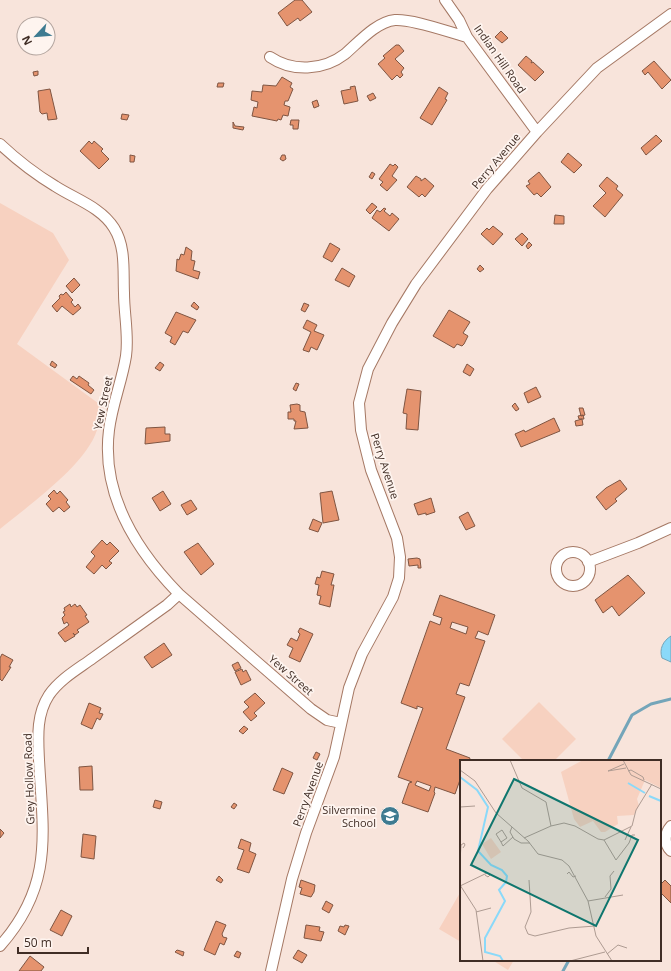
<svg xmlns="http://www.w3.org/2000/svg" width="671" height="971" viewBox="0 0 671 971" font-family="'Open Sans',sans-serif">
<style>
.green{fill:#f7d1c0}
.water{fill:#8ad9f9;stroke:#74a5b9}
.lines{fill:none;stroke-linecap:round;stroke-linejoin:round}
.stream{stroke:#74a5b9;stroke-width:3}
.building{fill:#e5936e;stroke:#7f5542;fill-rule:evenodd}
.street-casing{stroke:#a57864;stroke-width:12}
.street{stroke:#fff;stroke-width:10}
.labels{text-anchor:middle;stroke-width:3.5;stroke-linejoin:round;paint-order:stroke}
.street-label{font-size:11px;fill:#402d25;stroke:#fef4ef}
.poi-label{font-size:11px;fill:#402d25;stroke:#fef4ef;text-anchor:end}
.inset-river{fill:none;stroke:#8ad9f9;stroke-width:2}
.inset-road{fill:none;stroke:#ae9b92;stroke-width:1}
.view{fill:#0f766e;fill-opacity:0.15;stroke:#0f766e;stroke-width:2}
.inset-edge{fill:none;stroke:#402d25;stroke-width:2}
</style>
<rect width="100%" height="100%" fill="#f8e4db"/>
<!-- green -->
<path class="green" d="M0,203L53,233L69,260L17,344L102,406C100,414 100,423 97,430C86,465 28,506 0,529Z
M539,702L576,739L554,761H524L502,739Z
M461,891V942L439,929Z
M492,960H514L508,970Z"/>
<!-- water -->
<path class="water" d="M671,636V662L662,658C659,649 663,641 671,636Z"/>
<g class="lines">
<!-- stream -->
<path class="stream" d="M608,761L632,715L651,704L671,699
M563,971L569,960"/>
</g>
<!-- building -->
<path class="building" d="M295,0H302L312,12L300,21L298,18L287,26L278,13Z
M501,31L508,38L502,43L495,37Z
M396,45H399L404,51L395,59L404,68L401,72L403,75L400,78L397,75L392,80L378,64L385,58L383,56Z
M526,56L532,61L531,63L533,62L544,72L535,81L518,65Z
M654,61L671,80L662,89L648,72L645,75L642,71Z
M38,71V75L34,76L33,72Z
M282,77L292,83L290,87L293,89L288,101H285L284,105L290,107L288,116L283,115L281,120L278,119L277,121L252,116L254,107L257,108L258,102L251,100L252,91L262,92L263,85L276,86Z
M218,83H224L223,87H217Z
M355,86L358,101L344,104L341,91L351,89L350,87Z
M439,87L448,93L445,99L447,100L432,125L420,118Z
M50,89L57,119L48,120L47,113L42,114L40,112L38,91Z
M373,93L376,98L370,101L367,96Z
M317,100L319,106L314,108L312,102Z
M122,114L129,115L127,120L121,119Z
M291,120H299L298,129H293V125H290Z
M233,122L235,126L244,127L243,130L233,128Z
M656,135L662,141L646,155L641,148Z
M89,141L92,144L94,141L103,149L101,151L109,159L99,169L80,151Z
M568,153L582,165L574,173L561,162Z
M130,155L135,156L134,162H130Z
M282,155H285L286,159L283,161L280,159Z
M390,164L393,166L395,164L398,167L392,176L397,180L387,191L380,185L383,182L379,179Z
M372,172L375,174L372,179L369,177Z
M539,172L551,187L541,197L537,193L534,195L526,186L530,184L528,181Z
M416,176L421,179V181L425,178L434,186L425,197L422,194L419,197L407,187Z
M607,177L618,186L616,189L623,195L605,217L593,206L606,193L599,186Z
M372,203L377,207L370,214L366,210Z
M384,208L386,209L384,211L390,216L392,213L399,219L389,231L372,218L377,210L380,212Z
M555,215L564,216V224H554Z
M493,226L503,234L493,245L481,234L487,228L489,230Z
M522,233L528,239L522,246L515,239Z
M529,242L532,245L528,249L526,246Z
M330,243L340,249L332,262L323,257Z
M186,247L192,251L191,260L195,261L193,270L200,272L198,279L176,271L177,259L179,260L181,254L184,255Z
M480,265L484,269L480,272L477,269Z
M342,268L355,276L349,287L335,280Z
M74,278L80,285L72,293L66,286Z
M66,292L71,298L73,300L71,302L75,307L78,304L81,308L73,315L62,306L57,312L52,306L60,298L59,296L61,294L63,295Z
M194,302L199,307L197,310L191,306Z
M304,303L309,305L305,312L301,310Z
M449,310L470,322L463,333L468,336L464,344L462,346L457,344L454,348L433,336Z
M176,312L196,320L188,333L183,331L175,345L170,342L172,337L165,333Z
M307,320L317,325L314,331L324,335L317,350L311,347L309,352L303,350L311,332L303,328Z
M52,361L57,365L55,368L50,365Z
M160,362L164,365L160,371L155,368Z
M467,364L474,369L470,376L463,372Z
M73,376L77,379L79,376L89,383L88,385L94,390L91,394L70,380Z
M296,383L299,384L296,391L293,389Z
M536,387L541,397L528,403L524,393Z
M407,389L421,391L418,430L406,429L407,414L403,413Z
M515,403L519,409L516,411L512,406Z
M297,404L300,405V411L305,412L308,428L294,429L296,421H294V419H288V412H291L290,405Z
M579,408H583L585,415L581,416Z
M583,415L584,419H579L578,416Z
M554,418L560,431L521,447L515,434L524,430L525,432Z
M582,419L583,425L576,426L575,421Z
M165,427V434H170V441L145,444L146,428Z
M620,480L627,489L615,499L617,501L606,510L596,497L606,488Z
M54,490L57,494L60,491L68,500L66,502L70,507L64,512L59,507L53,512L46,504L51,499L48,496Z
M163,491L171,504L160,511L152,498Z
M332,491L339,520L323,523L320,493Z
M431,498L435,512L426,515V513L418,515L414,504Z
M191,500L197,509L187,515L181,505Z
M468,512L475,526L466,530L459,517Z
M313,519L322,523L318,532L309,529Z
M102,540L107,545L110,542L119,551L109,561L112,563L106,569L102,565L94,574L86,567L95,556L91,552Z
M198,543L214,564L201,575L184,552Z
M417,558L420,559L421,568H418V565L409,566L408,559Z
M322,571L334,574L331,585H334L330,607L319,604L321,596L317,595L319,585L315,584L317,577L320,578Z
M628,575L645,593L619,616L612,606L603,613L595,600Z
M440,595L495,615L488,635L478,631L477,634L475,638L485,641L469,686L460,683L456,694L465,697L446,749L470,758L469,761H461V777L455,794L435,787L434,792L435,793L428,812L402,803L409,783L412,782L398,777L423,708L417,706V709L401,703L430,621L440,625L442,618L433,615ZM452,622L468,627L466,634L450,628ZM417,781L431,786L429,791L415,785Z
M70,604L71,607L75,604L77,607L80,605L87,615L85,616L89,622L77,630L79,632L75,635L73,633L75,636L65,642L58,633L69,625L67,622L64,624L62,618L65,615L63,612L65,611L64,608Z
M300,628L313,634L300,662L289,657L293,648L287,645L291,638L297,641L300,634L298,632Z
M164,643L172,655L152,668L144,657Z
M2,654L13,660L9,667H11L2,681L0,679V658Z
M238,662L241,668L235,671L232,665Z
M242,669L243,672L246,670L251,680L241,685L235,672Z
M255,693L265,703L254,713L257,716L251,721L243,712L249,707L244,702Z
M89,703L101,708L99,713L103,714L100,720L97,718L92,729L81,724Z
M244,726L248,729L243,734L239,731Z
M316,752L320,754L317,760L313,758Z
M92,766L93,790H80L79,767Z
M282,768L293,773L284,794L273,790Z
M155,800L162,802L160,809L153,807Z
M234,803L237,805L234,809L231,807Z
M0,829L4,833L0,838Z
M83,834L96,836L94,859L81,857Z
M241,839L251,843L249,851L256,854L249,873L237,869L244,850L238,848Z
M219,876L223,880L221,883L216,880Z
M301,880L315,885L314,892L311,897L300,894L302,888L299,887Z
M665,880L671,886V903L660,892V885Z
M326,901L333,905L329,913L322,909Z
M61,910L72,916L62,936L50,930Z
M216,921L226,925L222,934L223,937L227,938L224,945L220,943L215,955L204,950Z
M306,925L320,927L319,931L324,932L321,941L304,938Z
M345,925L349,926L345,935L338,931L340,926L344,927Z
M177,950L184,952L183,956L175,952Z
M298,950L307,955L302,963L293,958Z
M237,951L241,953L239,958L234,956Z
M30,956L44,967L41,971H19Z"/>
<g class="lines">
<defs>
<path id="street" d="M445,0L459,20L467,37L537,132
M270,57C292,72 323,71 345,54C359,42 376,22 395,20C414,19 448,32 467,37
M0,144C17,160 35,174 55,186C75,199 101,207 114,228C126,247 123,271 124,293C124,314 129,336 126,356C122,381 112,405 109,430C101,494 136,550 179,594L311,709L327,720L341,723
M556 569a17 17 0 1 1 34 0a17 17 0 1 1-34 0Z
M588,562L638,543L671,528
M671,826C664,834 664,844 671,851
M0,946C54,885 43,834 39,760C38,738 36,715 49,695C60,679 78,669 93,658C118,640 142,623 167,605L179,594
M271,971L292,879L306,833L334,757L349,688L362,654L393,597L399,578L400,557L397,538L371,470L361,430L359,403L368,369L392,323L416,284L487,189L537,132L597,68L671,14"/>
</defs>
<!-- street casing -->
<use href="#street" class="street-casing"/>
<!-- street -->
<use href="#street" class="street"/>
</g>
<!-- icons -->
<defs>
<symbol id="school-disc" viewBox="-11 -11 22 22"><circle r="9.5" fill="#3e7b91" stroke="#fef4ef"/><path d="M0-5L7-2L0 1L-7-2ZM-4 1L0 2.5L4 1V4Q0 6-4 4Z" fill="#fff"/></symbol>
</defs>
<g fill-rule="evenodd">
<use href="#school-disc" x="379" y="805" width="22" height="22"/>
</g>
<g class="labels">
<!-- street labels -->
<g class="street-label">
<text transform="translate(500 59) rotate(55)" y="4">Indian Hill Road</text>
<text transform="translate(496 161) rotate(-50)" y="4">Perry Avenue</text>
<text transform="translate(103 403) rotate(-78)" y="4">Yew Street</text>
<text transform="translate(385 466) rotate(72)" y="4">Perry Avenue</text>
<text transform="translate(291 675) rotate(41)" y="4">Yew Street</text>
<text transform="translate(29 779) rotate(-92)" y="4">Grey Hollow Road</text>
<text transform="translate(308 794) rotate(-70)" y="4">Perry Avenue</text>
</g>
<!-- poi labels -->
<g class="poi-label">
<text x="376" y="814">Silvermine<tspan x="376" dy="13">School</tspan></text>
</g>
</g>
<!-- overview -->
<g transform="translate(460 760)">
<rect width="201" height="201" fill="#f8e4db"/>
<path d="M123,0H201V28L185,20L177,39L179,46L174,55L157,56L158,64L145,72H141L133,61L120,67L114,59L101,12ZM31,78L41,92L31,99L22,84Z" fill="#f7d1c0"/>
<path class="inset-river" d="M0,17L17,30L28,47L18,91L31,105L42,110L47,116L46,122L39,130L45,141L25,178V192L40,196L43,201M168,23L185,33M189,36L201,41"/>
<path class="inset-road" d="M50,0L62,28L86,42L91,66M163,0L171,15L201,29M164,4L148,11L166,8M0,10L15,21L36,53L68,81L78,94L102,100L109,106L128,141L136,176L152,201M168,11L171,10L183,17L184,20M0,47L15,46M52,67L50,72L54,79L61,83H70M64,78L91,66L104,63L115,66L138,79L144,80L172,66L176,50L192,24M144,80L156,100L169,83L172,75H175M165,80L171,67M41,82L47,78L42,70L36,74L41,82L43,86L53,77M0,101L1,85L4,83L5,85L3,88M107,114L109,112L113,117L116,116M69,120L71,152L65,167L68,174L75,176L109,168L135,166M0,125L16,150L23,201M0,126L27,113L30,115L28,117L25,115M145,137L151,129L150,116L154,111M128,141L163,135M16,152L31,148M147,194L158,185L167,188M110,201L145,192"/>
<path class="view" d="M54,19L178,80L136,166L11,105Z"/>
<rect width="201" height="201" class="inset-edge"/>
</g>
<!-- north arrow -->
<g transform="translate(36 36) rotate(244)"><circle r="19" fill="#fef4ef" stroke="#b2a49e"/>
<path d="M0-3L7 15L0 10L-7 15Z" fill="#3e7b91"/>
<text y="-6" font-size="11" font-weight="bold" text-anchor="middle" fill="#402d25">N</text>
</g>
<!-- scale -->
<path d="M18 947v6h70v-6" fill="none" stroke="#402d25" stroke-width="2"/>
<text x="24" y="947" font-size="12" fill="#402d25" stroke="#fef4ef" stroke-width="3" paint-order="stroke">50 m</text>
</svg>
